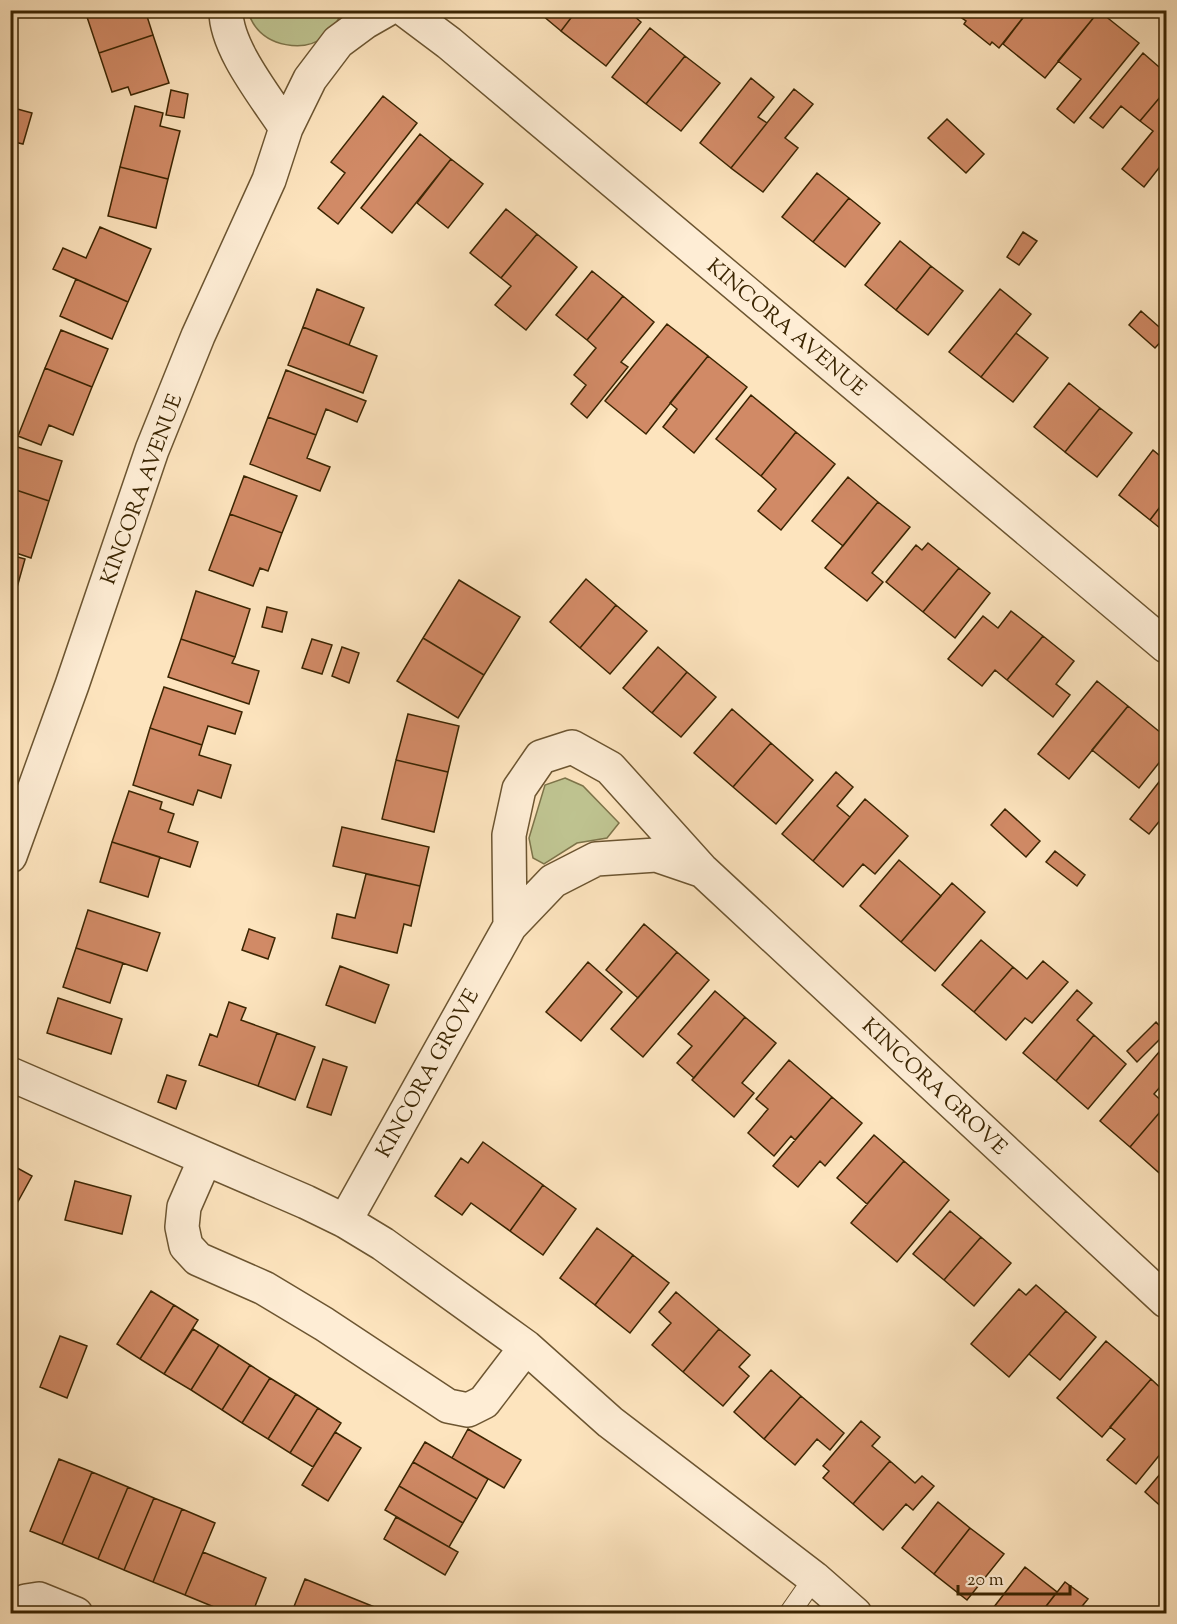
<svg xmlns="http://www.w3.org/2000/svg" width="1177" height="1624" viewBox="0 0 1177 1624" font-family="'Sorts Mill Goudy',serif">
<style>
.green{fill:#bfc491;stroke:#7d744a;stroke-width:1.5}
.building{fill:#d18a66;stroke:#3b2502;stroke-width:1.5}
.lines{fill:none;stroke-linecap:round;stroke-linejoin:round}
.lane-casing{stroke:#6c5531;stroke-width:22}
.street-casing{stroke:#6c5531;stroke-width:36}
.lane{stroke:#feedd5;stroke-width:20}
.street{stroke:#feedd5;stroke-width:33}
.labels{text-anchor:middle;stroke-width:4.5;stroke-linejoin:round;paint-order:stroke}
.street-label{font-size:21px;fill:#3b2502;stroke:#feedd5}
</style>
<rect width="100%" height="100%" fill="#fde4be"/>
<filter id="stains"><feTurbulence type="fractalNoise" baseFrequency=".00333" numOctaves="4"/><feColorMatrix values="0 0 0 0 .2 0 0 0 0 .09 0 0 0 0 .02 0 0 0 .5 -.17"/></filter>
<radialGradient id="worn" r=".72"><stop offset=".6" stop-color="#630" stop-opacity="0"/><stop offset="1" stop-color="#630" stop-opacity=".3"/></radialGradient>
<!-- green -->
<path class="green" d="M248,11H342C338,21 333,30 324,37C303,53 267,46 253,23C251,20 249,15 248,11Z
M565,778L583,786L619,823L607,838L577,843L544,864L533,858L529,838L545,785Z"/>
<!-- building -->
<path class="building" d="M98,10H145L153,35L99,53L86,14Z
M536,10H577L561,31Z
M577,10H627L641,22L606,66L561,31Z
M964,10H1029L999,48L992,42L990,45L964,24L966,21L959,16Z
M1029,10H1098L1099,11L1045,78L1003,44Z
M1099,11L1139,43L1074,123L1057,109L1081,79L1058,61Z
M650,28L685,56L646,104L612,77Z
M153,35L169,83L131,95L128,87L112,92L99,53Z
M1143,53L1166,73V90L1140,121L1121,106L1103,128L1090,118Z
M685,56L720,83L681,131L646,104Z
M751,78L774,97L758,117L767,123L731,168L700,143Z
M794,89L813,104L785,138L798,148L763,192L731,168Z
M171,90L188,94L184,118L166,115Z
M1166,90V159L1144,187L1122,169L1153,131L1140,121Z
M383,96L417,123L338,224L318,208L345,173L331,162Z
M135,106L163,113L160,126L180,131L168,179L120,167Z
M10,107L32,113L23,144L10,141Z
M947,119L984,154L966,173L928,138Z
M420,134L451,159L392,233L361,208Z
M451,159L483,184L448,228L417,203Z
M120,167L168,179L156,228L108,216Z
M817,173L849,198L813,242L782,217Z
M849,198L880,223L845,267L813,242Z
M506,209L537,234L501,278L470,253Z
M100,227L151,249L128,302L53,269L63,248L86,258Z
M1023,232L1037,241L1019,265L1007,257Z
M537,234L577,267L526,330L495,305L511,286L501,278Z
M900,241L931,266L896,310L865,285Z
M931,266L963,291L928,335L896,310Z
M592,271L623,296L587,340L556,315Z
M76,279L128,302L112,339L60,316Z
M317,289L364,308L349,345L303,327Z
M1000,289L1031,314L981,377L949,352Z
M623,296L654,322L621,362L628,367L587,418L571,404L586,385L574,375L596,348L587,340Z
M1141,311L1166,333V336L1155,348L1129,325Z
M667,324L708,356L646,434L605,401Z
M303,327L377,356L363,393L288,365Z
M61,330L108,349L92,387L45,368Z
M1016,333L1048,358L1013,402L981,377Z
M708,356L747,387L694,453L663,427L677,409L670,403Z
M45,368L92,387L73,435L49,425L41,445L18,436Z
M286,370L366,401L357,422L326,409L316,435L268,417Z
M1069,383L1100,408L1065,452L1034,427Z
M751,395L796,432L761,476L716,439Z
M1100,408L1132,433L1097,477L1065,452Z
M268,417L316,435L307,458L330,467L320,491L250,464Z
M796,432L835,464L781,530L758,511L776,489L761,476Z
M14,446L62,461L49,501L10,488V456Z
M1153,450L1166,461V499L1150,520L1119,495Z
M244,476L297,496L282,533L230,514Z
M848,477L878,502L843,546L812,521Z
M10,488L49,501L31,558L10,551Z
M1166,499V533L1150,520Z
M878,502L910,527L872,573L883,582L867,601L825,568Z
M230,514L282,533L268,571L260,568L253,586L209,570Z
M928,543L959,568L923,612L886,582L916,545L922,550Z
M10,555L25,559L14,598L10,597Z
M959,568L990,593L955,638L923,612Z
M586,579L616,605L580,648L550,622Z
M459,580L520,617L484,675L423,638Z
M196,591L250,609L235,657L181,639Z
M616,605L647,631L610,674L580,648Z
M267,607L287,612L282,632L262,627Z
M1011,611L1043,636L1007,680L995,670L982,686L948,659L983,616L998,628Z
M1043,636L1074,661L1056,684L1070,695L1053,717L1007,680Z
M423,638L484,675L458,718L397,681Z
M181,639L235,657L232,663L259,671L249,704L168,677Z
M312,639L332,645L322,674L302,668Z
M342,647L359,653L349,683L332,676Z
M658,647L687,672L652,713L623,688Z
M687,672L716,697L681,737L652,713Z
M1097,681L1128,706L1069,779L1038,754Z
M164,687L242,712L235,734L208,726L202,745L150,728Z
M1128,706L1166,737V754L1139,788L1092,750Z
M732,709L771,743L733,787L694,753Z
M408,714L459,726L448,772L396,760Z
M150,728L202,745L199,755L231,765L221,798L198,790L193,805L133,785Z
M771,743L813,780L776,824L733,787Z
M396,760L448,772L434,832L382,819Z
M836,772L853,787L837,806L850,817L813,861L782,834Z
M1166,773V813L1149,834L1130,819Z
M129,791L162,802L160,809L174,814L168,832L198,842L190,867L112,842Z
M865,799L908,836L875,874L863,864L843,887L813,861Z
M1005,809L1040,841L1026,857L991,825Z
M342,827L429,847L420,886L333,866Z
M112,842L160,857L148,897L100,882Z
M1055,851L1085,875L1077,886L1046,862Z
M899,860L941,896L901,942L860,906Z
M366,874L420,886L411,926L404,924L397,953L332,938L337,914L355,918Z
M952,883L985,912L935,971L901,942Z
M88,910L160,933L147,971L76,948Z
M644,924L677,952L638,998L606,970Z
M249,929L275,938L268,959L242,950Z
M981,940L1013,967L974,1012L942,985Z
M76,948L123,963L110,1003L63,987Z
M677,952L709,980L643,1057L611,1029Z
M1043,961L1068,982L1032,1023L1025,1018L1006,1040L974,1012L1013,967L1027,979Z
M588,962L622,992L581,1041L546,1012Z
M340,966L389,985L375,1023L326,1005Z
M1077,990L1092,1003L1077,1020L1094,1035L1056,1081L1023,1053Z
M715,991L745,1017L694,1078L677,1063L692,1046L678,1034Z
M58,998L122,1019L111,1054L47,1033Z
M229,1002L246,1008L241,1020L277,1033L258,1086L199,1065L210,1034L217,1037Z
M745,1017L776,1043L742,1083L754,1093L734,1117L692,1080Z
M1156,1022L1166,1033L1137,1062L1127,1051Z
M277,1033L315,1047L295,1100L258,1086Z
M1094,1035L1126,1064L1088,1109L1056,1081Z
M1159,1052L1166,1058V1080L1154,1094L1166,1105L1130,1147L1100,1121Z
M323,1059L347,1067L331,1115L307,1107Z
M789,1060L832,1097L795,1140L791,1136L774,1156L748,1133L768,1109L756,1099Z
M167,1075L186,1081L176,1109L158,1102Z
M832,1097L862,1123L825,1166L820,1161L798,1187L773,1166Z
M1166,1105V1179L1130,1147Z
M874,1135L904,1161L867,1204L837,1178Z
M483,1142L543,1185L510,1231L471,1203L462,1215L435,1196L461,1158L468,1163Z
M904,1161L949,1200L897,1262L851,1223Z
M10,1164L32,1176L10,1216Z
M75,1181L131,1196L122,1234L65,1220Z
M543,1185L576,1209L543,1255L510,1231Z
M950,1211L981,1237L944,1280L913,1254Z
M597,1228L633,1255L595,1305L560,1278Z
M981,1237L1011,1263L974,1306L944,1280Z
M633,1255L669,1283L630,1333L595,1305Z
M1036,1285L1066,1311L1009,1377L971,1344L1019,1289L1026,1295Z
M151,1291L174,1305L140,1359L117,1344Z
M676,1292L719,1329L683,1372L652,1345L671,1323L659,1312Z
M174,1305L198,1320L164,1374L140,1359Z
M1066,1311L1096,1337L1060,1380L1029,1354Z
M193,1329L219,1345L191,1390L164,1374Z
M719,1329L750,1355L739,1367L749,1376L723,1406L683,1372Z
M60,1336L87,1346L67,1398L40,1387Z
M1106,1341L1151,1379L1102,1437L1057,1398Z
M219,1345L250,1365L222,1410L191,1390Z
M250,1365L270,1378L242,1423L222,1410Z
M771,1370L801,1396L764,1439L734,1412Z
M270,1378L296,1394L268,1439L242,1423Z
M1151,1379L1166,1393V1430L1161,1436L1166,1440V1447L1136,1484L1107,1460L1125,1439L1110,1427Z
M296,1394L318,1408L290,1453L268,1439Z
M801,1396L844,1433L830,1450L817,1439L795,1465L764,1439Z
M318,1408L341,1423L313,1467L290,1453Z
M861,1421L880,1437L872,1446L890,1461L853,1504L823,1478L829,1471L823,1466Z
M468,1429L521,1460L504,1488L452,1458Z
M335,1432L361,1448L328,1501L302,1485Z
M425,1442L488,1479L477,1499L413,1462Z
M59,1459L92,1472L62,1544L30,1531Z
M890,1461L915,1483L922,1476L934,1486L913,1510L906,1504L883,1530L853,1504Z
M413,1462L477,1499L463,1523L399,1486Z
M1166,1467V1511L1145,1492Z
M92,1472L128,1487L98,1559L62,1544Z
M399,1486L463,1523L449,1547L385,1510Z
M128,1487L154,1498L124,1570L98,1559Z
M154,1498L182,1509L153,1582L124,1570Z
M938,1502L970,1528L934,1574L902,1548Z
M182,1509L215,1523L185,1595L153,1582Z
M396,1517L458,1552L445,1575L384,1539Z
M970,1528L1004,1554L967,1600L934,1574Z
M203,1552L266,1578L252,1614H231L185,1595Z
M1025,1567L1057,1592L1040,1614H992L990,1612Z
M305,1579L377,1608L375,1614H291Z
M1065,1582L1088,1599L1079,1610L1084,1614H1040Z"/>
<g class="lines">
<defs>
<path id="lane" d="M789,1614L814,1578"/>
<path id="street" d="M226,10C225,47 266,97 286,128
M405,10L449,43L1166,646
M10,856L72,685L152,450L198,336L269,180L286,128L310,79L338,42L365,22L386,10
M510,926L509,835L519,789L541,757L572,747L610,768L701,869
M10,1074L306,1202L345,1221L383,1244L526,1347L610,1422L814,1578L855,1614
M205,1159L184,1207L182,1227L186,1246L198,1259L264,1288L324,1324L448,1406L468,1410L484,1402L526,1347
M345,1221L510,926L553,881L596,859L656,855L703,871L1166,1301
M16,1614L26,1601L39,1599L76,1614"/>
</defs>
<!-- lane casing -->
<use href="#lane" class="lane-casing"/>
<!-- street casing -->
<use href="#street" class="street-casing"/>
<!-- lane -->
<use href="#lane" class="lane"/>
<!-- street -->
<use href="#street" class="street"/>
</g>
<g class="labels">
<!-- street labels -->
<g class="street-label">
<text transform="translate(787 327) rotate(40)" y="7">KINCORA AVENUE</text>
<text transform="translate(141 489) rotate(-70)" y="7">KINCORA AVENUE</text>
<text transform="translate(427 1073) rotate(-61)" y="7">KINCORA GROVE</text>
<text transform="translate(935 1086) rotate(43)" y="7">KINCORA GROVE</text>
</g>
</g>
<!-- margin -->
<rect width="1177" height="1624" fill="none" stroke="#fde4be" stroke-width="36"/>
<rect x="12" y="12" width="1153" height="1600" fill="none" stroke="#3b2502" stroke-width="3"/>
<rect x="18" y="18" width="1141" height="1588" fill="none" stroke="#3b2502" stroke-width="1.5"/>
<!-- scale -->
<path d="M958 1585v9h112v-9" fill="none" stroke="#3b2502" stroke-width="3"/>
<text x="967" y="1585" font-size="18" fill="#3b2502" stroke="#feedd5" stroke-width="4.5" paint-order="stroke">20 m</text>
<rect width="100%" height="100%" filter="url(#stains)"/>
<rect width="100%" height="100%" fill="url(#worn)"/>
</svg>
